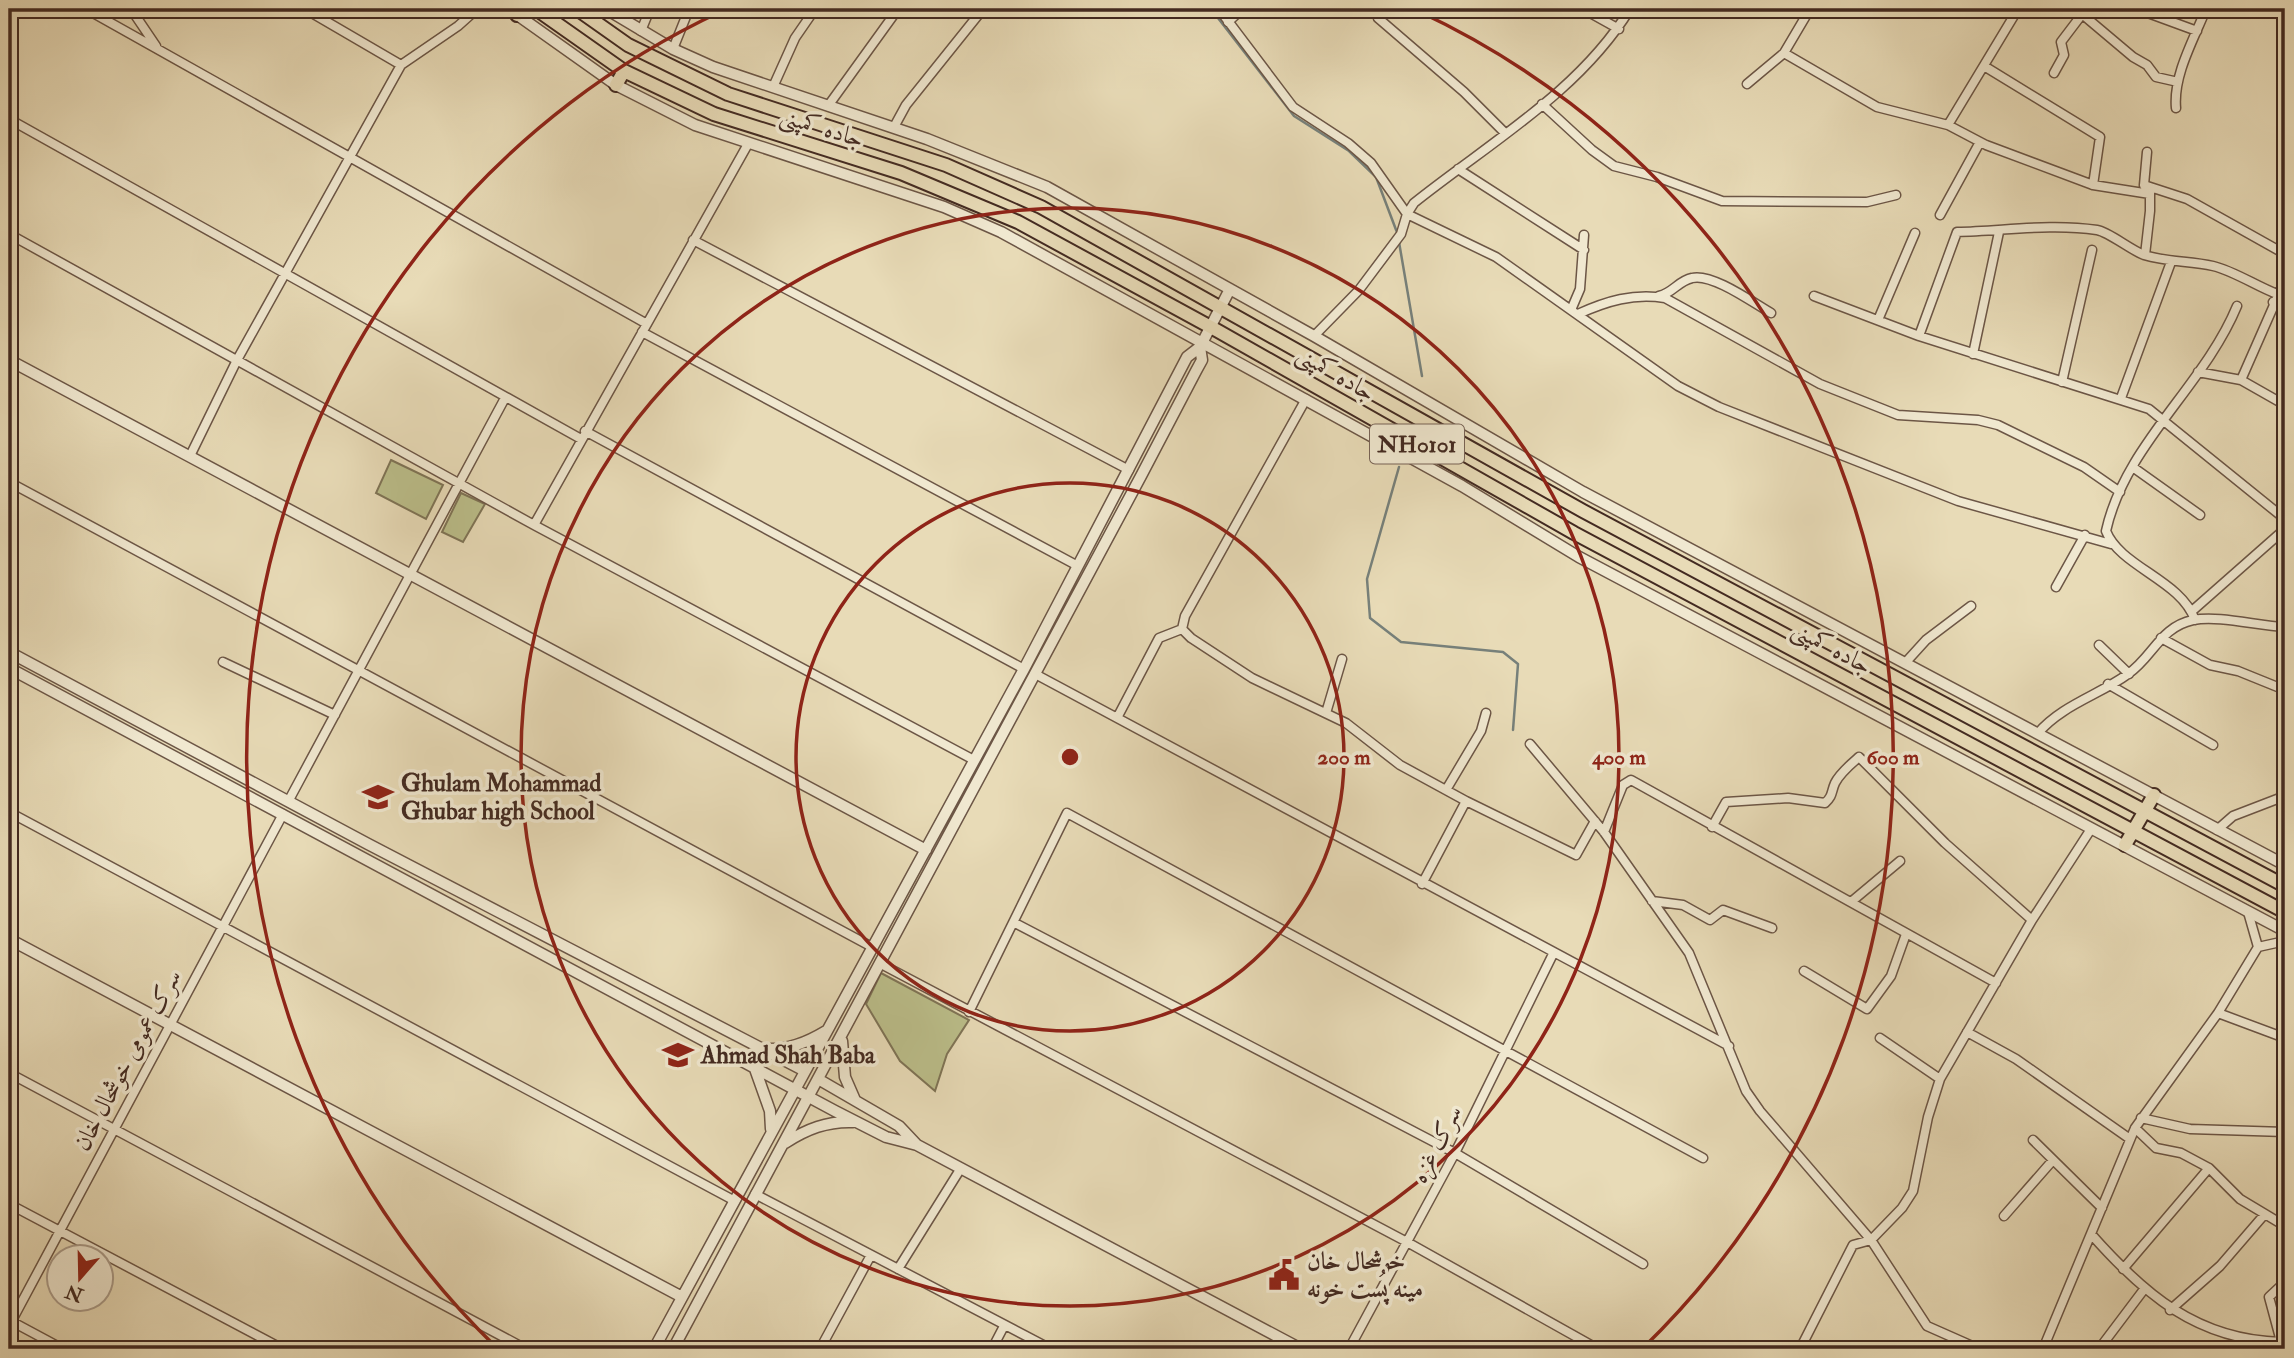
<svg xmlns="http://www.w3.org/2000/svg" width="2294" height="1358" viewBox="0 0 2294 1358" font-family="'IM FELL Double Pica',Amiri,serif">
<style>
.green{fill:#bbbe8a;stroke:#7f7456;stroke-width:2}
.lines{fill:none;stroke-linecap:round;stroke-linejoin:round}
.stream{stroke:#77807a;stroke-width:2.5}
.minor-casing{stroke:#6c5646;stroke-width:11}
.tertiary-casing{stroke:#6c5646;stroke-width:13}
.trunk-casing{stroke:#432a21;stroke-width:16}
.minor{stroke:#f0e8d0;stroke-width:8}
.tertiary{stroke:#f0e8d0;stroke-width:10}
.trunk{stroke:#e8dbb7;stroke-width:12}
.ring{fill:none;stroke:#8f2418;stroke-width:3.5}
.labels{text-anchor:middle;stroke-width:7;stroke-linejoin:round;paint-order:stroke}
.shield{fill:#f0e8d0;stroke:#776356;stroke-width:2}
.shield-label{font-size:23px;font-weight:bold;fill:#432a21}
.street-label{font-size:24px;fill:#432a21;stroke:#f0e8d0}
.poi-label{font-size:24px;font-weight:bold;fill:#432a21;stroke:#f0e8d0;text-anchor:start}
.centre{fill:#8f2418;stroke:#f0e8d0;stroke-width:3.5}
.ring-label{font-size:21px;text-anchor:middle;font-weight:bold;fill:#8f2418;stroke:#f0e8d0;stroke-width:7;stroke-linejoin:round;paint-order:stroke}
</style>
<rect width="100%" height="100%" fill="#e8dbb7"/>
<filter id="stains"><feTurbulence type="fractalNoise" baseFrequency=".00286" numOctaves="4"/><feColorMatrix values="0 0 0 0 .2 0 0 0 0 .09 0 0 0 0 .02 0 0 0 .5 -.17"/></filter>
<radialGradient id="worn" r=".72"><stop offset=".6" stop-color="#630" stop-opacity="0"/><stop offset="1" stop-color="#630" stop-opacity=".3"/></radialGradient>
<!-- green -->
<path class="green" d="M391,460L443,485L426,519L376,493Z
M461,493L485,504L463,542L442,532Z
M881,973L969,1020L947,1054L935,1091L900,1061L866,1004Z"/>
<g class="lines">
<!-- stream -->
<path class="stream" d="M1211,9L1294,116L1349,151L1376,177L1398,235
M1399,242L1422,376
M1399,467L1367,579L1370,618L1401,642L1503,652L1518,664L1513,730"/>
<defs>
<path id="minor" d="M86,9L647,324
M131,9L156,46
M305,9L401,65
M1219,9L1293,107L1348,143L1371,163L1407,214L1496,257L1678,386L1719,407L1958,501L2111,544
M1583,9L1619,29
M2076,9L2133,57L2147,65L2156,77L2178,82
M2137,9L2197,31
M1378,18L1464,92L1505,133
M1228,22L1242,9
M641,31L650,9
M673,49L689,9
M1784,53L1877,107L1948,125L1986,145L2093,185L2150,194
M1984,66L2100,137L2093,185
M2054,73L2064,55L2061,42L2083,13
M1747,84L1784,53L1810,9
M773,87L795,38L815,9
M1542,104L1592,150L1614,166L1657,177L1722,201L1867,202L1896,195
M828,106L898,9
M2176,108C2173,75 2194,39 2206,9
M9,119L581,439
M1948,125L2018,9
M894,127L906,105L983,9
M1458,169L1584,250
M2144,185L2187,199L2285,254
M1940,215L1980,142
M9,234L534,525L974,760
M693,240L1129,470
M2145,255L2150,211V194L2144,185L2147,152
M1659,296C1673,293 1678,281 1692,278C1712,273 1752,302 1771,313
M1814,296L1919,336L2149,409L2285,519
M2273,302L2285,307
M1571,310L1580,289L1584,235
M1578,314C1607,301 1633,293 1665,298L1820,384L1898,415L1978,420L1998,425L2084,467L2120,492
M1878,320L1915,233
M642,332L1078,566
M1314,336L1359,290L1401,234L1407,214L1414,203C1489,143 1579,92 1630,9
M1919,336L1957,232C2004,231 2051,223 2097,230C2109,232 2129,249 2144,255C2167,262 2190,261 2213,266C2234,271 2256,286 2277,294
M1973,354L1999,232
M2198,372L2241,380L2285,405
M2241,380L2285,280
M2062,382L2092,250
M2121,398L2171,262
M585,431L1024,669
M190,456L237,360L401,65L458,26L477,9
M2134,468L2200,515
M9,482L872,947
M534,525L748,144
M2056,587L2085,535
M2192,611L2285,529
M2195,620C2181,580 2120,567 2106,531C2125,445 2204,386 2237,306
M1182,629L1191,638L1252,678L1346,723L1400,765L1466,801
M1182,629L1185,616L1306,399
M2161,638L2210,665L2238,671L2285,690
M2099,645L2129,674
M223,662L335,715
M1906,662L1926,640L1971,606
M1037,675L1729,1046
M2108,684L2213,745
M1326,713L1342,659
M1117,718L1159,638L1182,629
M2038,733C2062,705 2099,695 2128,674C2153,657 2160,627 2193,620C2219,615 2258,626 2285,627
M1530,744L1604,832L1689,953L1746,1091L1760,1111L1871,1240L1927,1326L1979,1349
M1446,790L1481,731L1486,713
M289,800L505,398
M9,812L735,1201
M1712,827L1726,802L1788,798L1825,803C1833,796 1831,792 1835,783C1840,773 1851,764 1859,757L1945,843L2032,920
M2217,830L2233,816L2285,796
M1604,832L1623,785L1631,780L1996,983
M1422,884L1466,801L1576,855L1595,821
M1652,901L1683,905L1710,920L1723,910L1772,928
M1851,902L1900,861
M1015,923L1455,1153L1643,1264
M2258,947L2285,941
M881,964L1407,1242L1598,1349
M1804,971L1867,1009L1891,976L1906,934
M969,1012L1067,813L1703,1158
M2218,1013L2285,1038
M1967,1032L2016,1059L2130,1139
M1880,1038L1940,1079
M9,1073L526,1349
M2141,1118L2190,1129L2285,1132
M2135,1128L2156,1148L2181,1153L2209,1168L2240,1199L2285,1226
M2033,1140L2102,1208
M755,1194L1051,1349
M9,1204L283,1349
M2004,1216L2053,1160
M2091,1234C2144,1294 2197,1340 2281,1342
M898,1269L961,1168
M2123,1269L2209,1168
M2170,1310L2220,1266L2264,1215
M9,1320L63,1349
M9,1326L283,814
M820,1349L871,1255
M992,1349L1004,1326
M1349,1349L1455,1153L1553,954
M1800,1349L1853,1245L1871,1240L1902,1208L1913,1191L1928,1117L1940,1079L2032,920L2091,829
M2043,1349L2135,1128L2218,1013L2258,947L2248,912
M2099,1349L2145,1288
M2283,1349L2269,1297L2285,1282"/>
<path id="tertiary" d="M509,9L616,85L695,125L944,207L1001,232L1462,486L1579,557L2285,931
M606,9L673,49L713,67L927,139L1047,187L1314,336L1583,492L2285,865
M9,360L926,850
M9,652L368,844L805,1071
M9,668L835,1111L886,1137L917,1145L1301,1349
M9,939L682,1297
M842,1041L845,1077L855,1100
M764,1049C788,1050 806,1043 826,1031
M754,1066L770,1111L771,1129
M818,1079L899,1126L916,1144
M785,1143C807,1129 827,1121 853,1122
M654,1349L1024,669L1187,357L1200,347
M673,1349L1141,476L1196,371L1202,360L1200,347L1230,289"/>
<path id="trunk" d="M536,9L624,71L714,114L901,173L1018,222L1218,331L1574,533L2285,912
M577,9L628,45L728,94L946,165L1041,207L1583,511L2285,886
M517,15L522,9
M616,85L624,71
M2125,845L2154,795"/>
</defs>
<!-- minor casing -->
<use href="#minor" class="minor-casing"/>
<!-- tertiary casing -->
<use href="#tertiary" class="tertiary-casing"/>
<!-- trunk casing -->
<use href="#trunk" class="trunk-casing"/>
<!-- minor -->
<use href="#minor" class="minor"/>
<!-- tertiary -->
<use href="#tertiary" class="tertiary"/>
<!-- trunk -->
<use href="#trunk" class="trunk"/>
</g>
<!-- distance rings -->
<g class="ring">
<circle cx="1070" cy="757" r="274"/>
<circle cx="1070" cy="757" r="549"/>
<path d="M498 1349A823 823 0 0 1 722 11M1418 11A823 823 0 0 1 1642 1349"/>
</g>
<!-- icons -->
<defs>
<symbol id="school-bare" viewBox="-9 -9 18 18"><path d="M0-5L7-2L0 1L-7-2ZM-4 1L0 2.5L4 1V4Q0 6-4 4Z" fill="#8f2418" stroke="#f0e8d0" stroke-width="2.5" paint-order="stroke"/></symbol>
<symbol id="civic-bare" viewBox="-9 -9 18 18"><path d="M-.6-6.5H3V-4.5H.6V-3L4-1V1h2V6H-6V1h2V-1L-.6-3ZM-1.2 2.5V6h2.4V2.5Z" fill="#8f2418" stroke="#f0e8d0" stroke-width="2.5" paint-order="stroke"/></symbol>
</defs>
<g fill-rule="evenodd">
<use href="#school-bare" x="356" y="775" width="44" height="44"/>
<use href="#school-bare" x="656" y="1033" width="44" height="44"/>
<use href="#civic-bare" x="1262" y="1253" width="44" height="44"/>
</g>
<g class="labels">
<!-- shield labels -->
<rect class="shield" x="1370" y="424.5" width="94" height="39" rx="5"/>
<g class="shield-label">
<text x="1417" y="452">NH0101</text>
</g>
<!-- street labels -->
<g class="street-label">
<text transform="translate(822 127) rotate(17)" y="8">جاده کمپنی</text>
<text transform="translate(1336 373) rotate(30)" y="8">جاده کمپنی</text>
<text transform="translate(1832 647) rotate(28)" y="8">جاده کمپنی</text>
<text transform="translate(127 1060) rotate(-62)" y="8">سرک عمومی خوشحال خان</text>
<text transform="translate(1436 1144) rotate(-63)" y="8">سرک غزه</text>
</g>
<!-- poi labels -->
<g class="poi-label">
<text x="401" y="791">Ghulam Mohammad<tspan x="401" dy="28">Ghubar high School</tspan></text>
<text x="701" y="1063">Ahmad Shah Baba</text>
<text x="1307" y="1269">خوشحال خان<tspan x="1307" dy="28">مینه پُست خونه</tspan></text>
</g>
</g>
<circle cx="1070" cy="757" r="10" class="centre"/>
<g class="ring-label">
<text x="1344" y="764">200 m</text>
<text x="1619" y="764">400 m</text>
<text x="1893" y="764">600 m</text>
</g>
<!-- margin -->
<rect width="2294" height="1358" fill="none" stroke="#e8dbb7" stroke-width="35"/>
<rect x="10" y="10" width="2273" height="1337" fill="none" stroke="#432a21" stroke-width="3.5"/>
<rect x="18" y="18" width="2259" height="1323" fill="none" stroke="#432a21" stroke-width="2"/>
<!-- north arrow -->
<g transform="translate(80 1278) rotate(200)"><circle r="33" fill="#f0e8d0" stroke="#ab9c8a" stroke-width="2"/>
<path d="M0-5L12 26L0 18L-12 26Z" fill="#8f2418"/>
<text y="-10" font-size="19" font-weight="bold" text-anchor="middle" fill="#432a21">N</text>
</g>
<rect width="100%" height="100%" filter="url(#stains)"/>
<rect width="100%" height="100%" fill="url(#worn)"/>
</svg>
